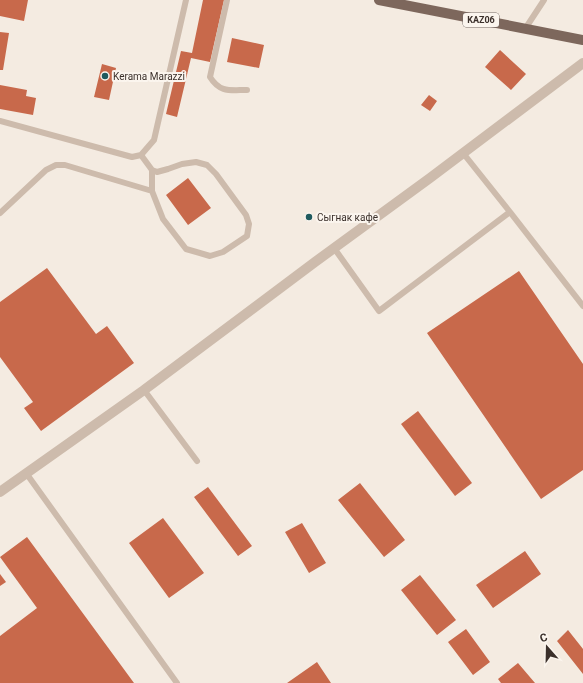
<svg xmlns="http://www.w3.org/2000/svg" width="583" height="683" viewBox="0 0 583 683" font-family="Roboto,sans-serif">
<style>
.building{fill:#c8694b}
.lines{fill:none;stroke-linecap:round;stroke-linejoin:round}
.service{stroke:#cdbbac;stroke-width:6}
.minor{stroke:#cdbbac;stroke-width:10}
.primary{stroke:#7d675c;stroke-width:10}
.poi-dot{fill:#1f5a5e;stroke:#fbf5ee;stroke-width:1.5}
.labels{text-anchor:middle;stroke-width:4;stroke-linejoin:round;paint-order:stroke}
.shield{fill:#fbf5ee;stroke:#756b66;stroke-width:1}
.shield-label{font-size:9px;font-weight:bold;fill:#3b302b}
.poi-label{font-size:10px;fill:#3b302b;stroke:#fbf5ee;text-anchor:start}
</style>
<rect width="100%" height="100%" fill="#f4ebe1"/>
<!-- building -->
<path class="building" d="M0,0H28L24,21L0,16Z
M203,0H224L210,62L191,58L177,117L166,114L181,51L192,53Z
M0,32L9,33L3,70H0Z
M232,38L264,45L259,68L227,62Z
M500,50L526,74L511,90L485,67Z
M102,64L116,68L109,100L94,97Z
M0,85L27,90L26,96L36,98L33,115L0,109Z
M429,95L437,101L430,111L421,105Z
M188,178L211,208L188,225L166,195Z
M47,268L96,334L107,326L134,363L41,431L24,408L33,402L0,357V302Z
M519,271L583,364V470L541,499L427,333Z
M418,411L472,483L455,496L401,424Z
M360,483L405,540L384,557L338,500Z
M208,487L252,546L238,556L194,497Z
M163,518L204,573L169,598L129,543Z
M302,523L326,563L309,573L285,532Z
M27,537L134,683H0V636L37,608L0,557Z
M525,551L541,574L493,608L476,585Z
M0,574L6,582L0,586Z
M420,575L456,620L437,635L401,590Z
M466,629L490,662L473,675L448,642Z
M568,630L583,649V674L557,641Z
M317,662L331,683H287Z
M518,663L535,683H501L498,679Z"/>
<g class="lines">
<!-- service -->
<path class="service" d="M227,0L210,77C220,93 230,90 247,90
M525,29L544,0
M0,121L132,157L141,155L154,140L186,0
M141,155L152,170V191L163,219L186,249L210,256L223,252L247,236L249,224L246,215L216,174L207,165L196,162L182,164L168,169L157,172L152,170
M510,212L583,306
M0,213L46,170L56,165H65L152,191
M334,248L379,311L510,212L463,153
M144,390L197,461
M26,473L177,683"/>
<!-- minor -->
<path class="minor" d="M0,492L144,390L315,262L430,178L583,63"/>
<!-- primary -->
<path class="primary" d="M379,0L583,40"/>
</g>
<!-- markers -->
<g class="poi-dot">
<circle cx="105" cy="76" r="4"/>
<circle cx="309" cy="217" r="4"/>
</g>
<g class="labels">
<!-- shield labels -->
<rect class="shield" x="463" y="13" width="36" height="14" rx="3"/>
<g class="shield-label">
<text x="481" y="23">KАZ06</text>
</g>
<!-- poi labels -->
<g class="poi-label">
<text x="113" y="80">Kerama Marazzi</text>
<text x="317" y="221">Сыгнак кафе</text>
</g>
</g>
<!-- north arrow -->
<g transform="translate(547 647) rotate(340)" stroke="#fbf5ee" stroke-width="3" paint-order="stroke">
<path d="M0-3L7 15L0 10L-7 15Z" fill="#3b302b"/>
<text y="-6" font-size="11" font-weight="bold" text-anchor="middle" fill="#3b302b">С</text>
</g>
</svg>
